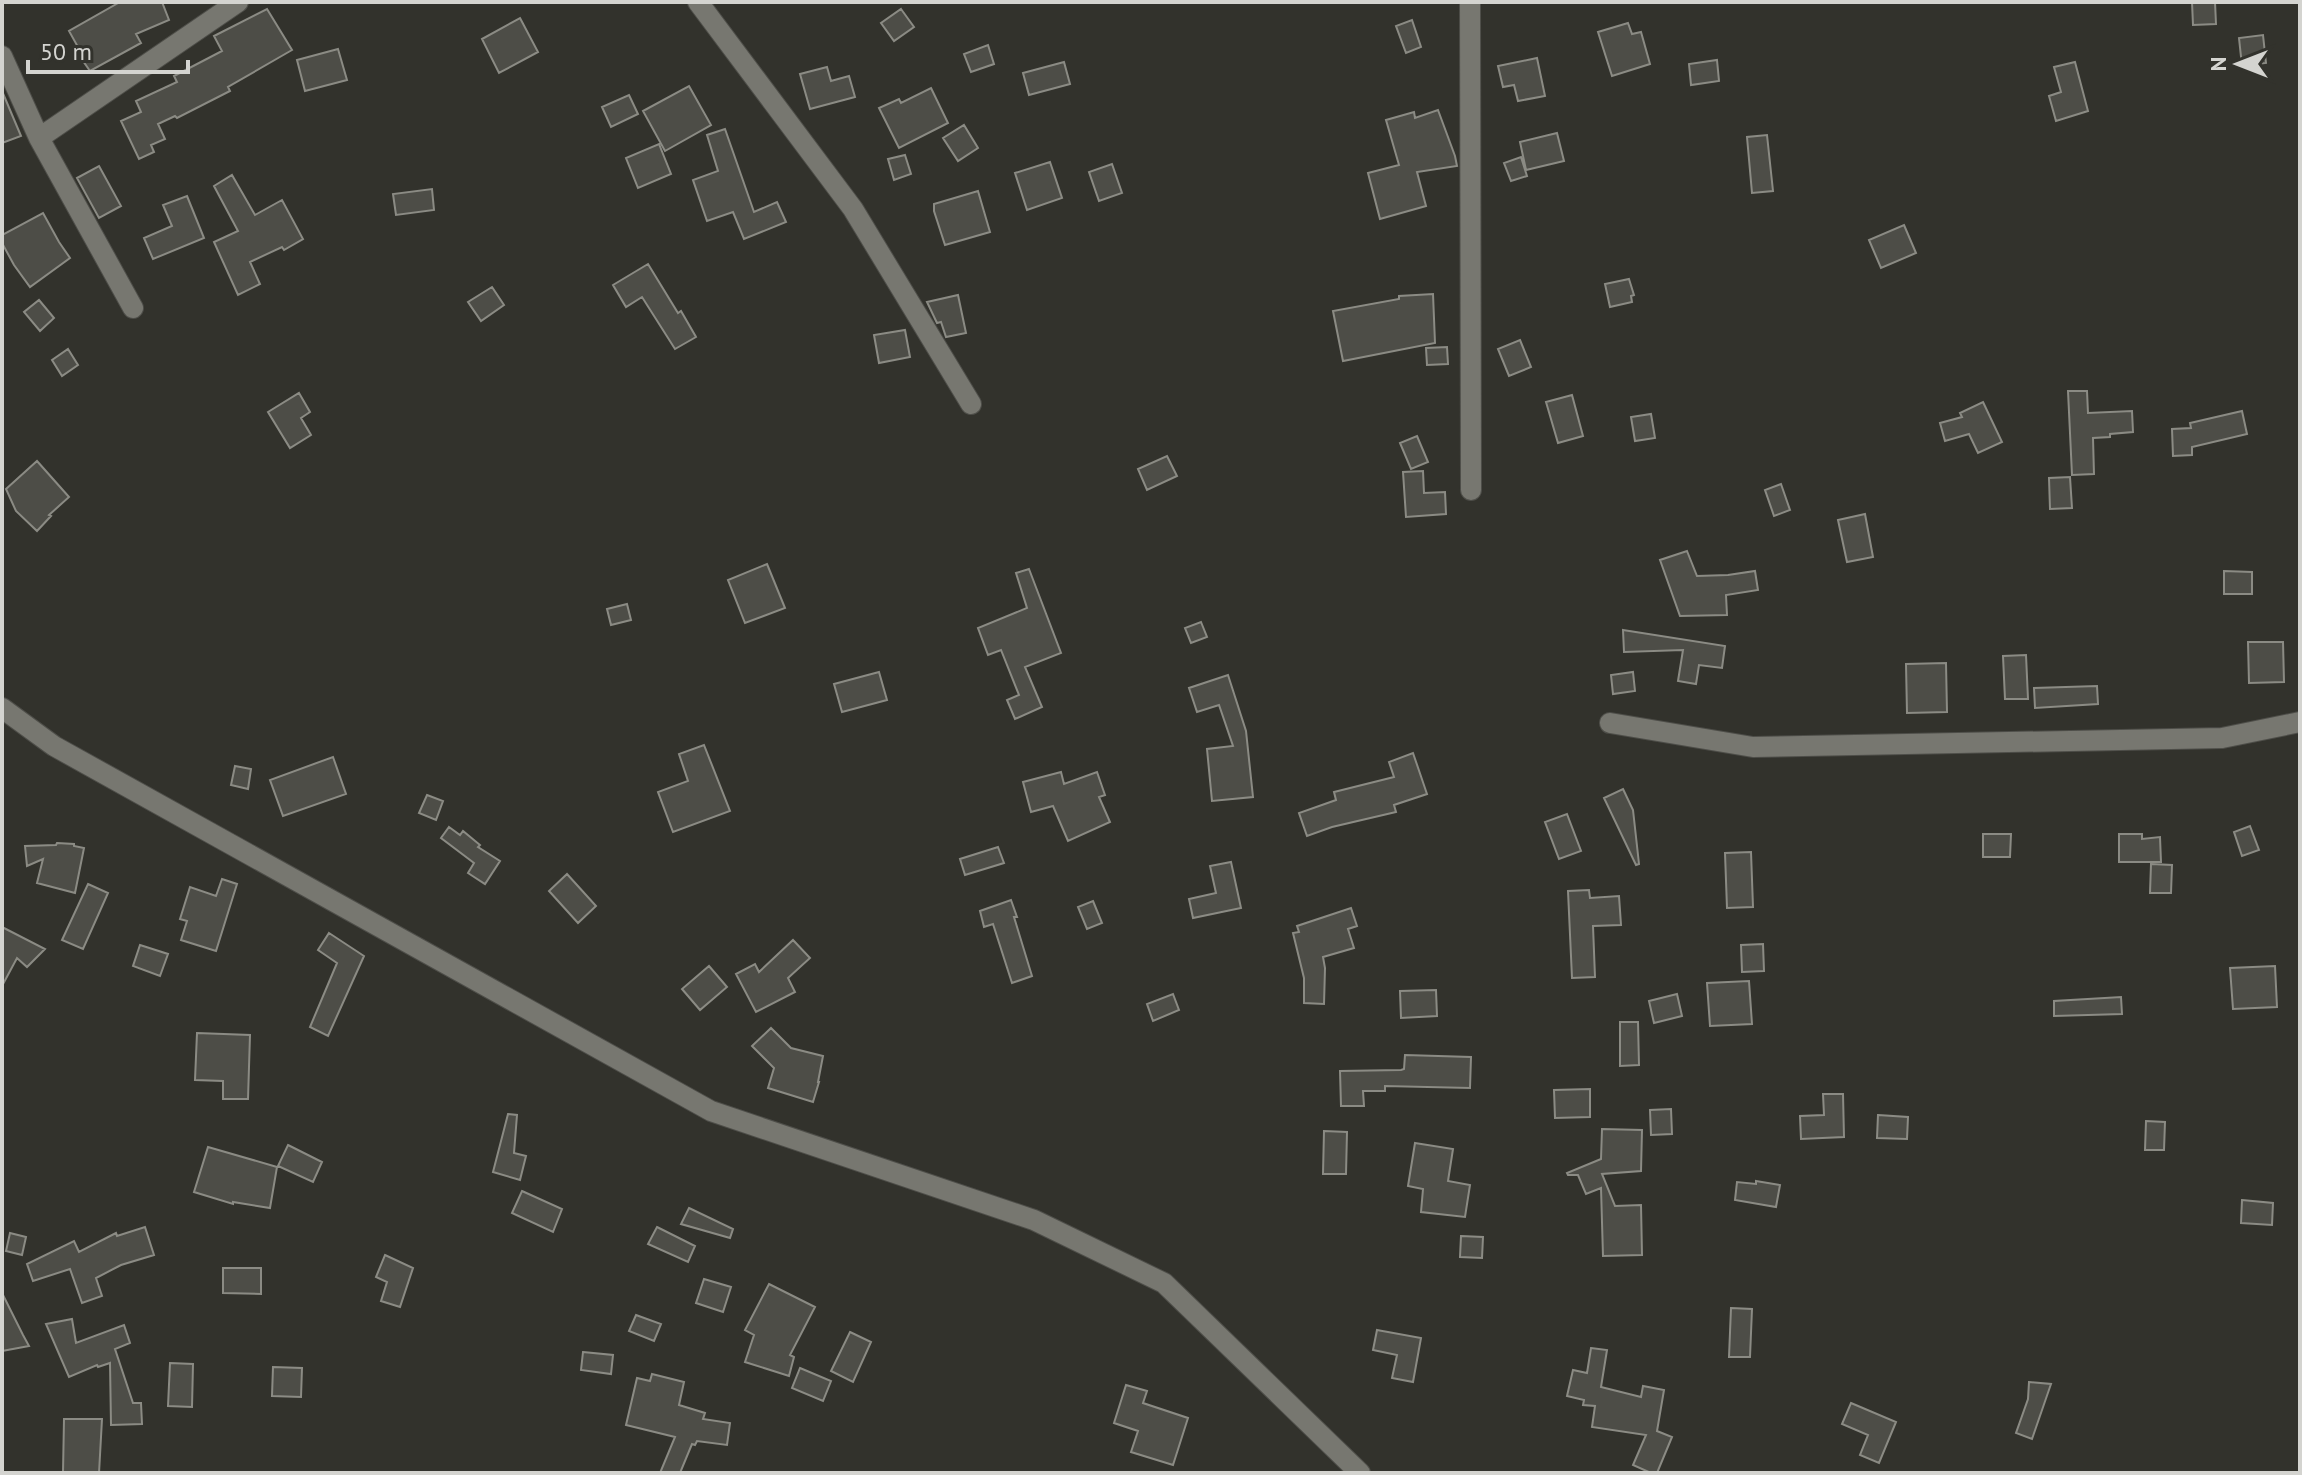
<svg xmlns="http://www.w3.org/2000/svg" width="2302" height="1475" viewBox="0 0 2302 1475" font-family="'PT Sans',sans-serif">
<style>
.building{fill:#4d4d47;stroke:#8b8b84;stroke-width:2}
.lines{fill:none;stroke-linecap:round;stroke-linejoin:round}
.street-casing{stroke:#4e4e49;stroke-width:22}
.street{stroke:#777770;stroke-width:20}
</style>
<rect width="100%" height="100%" fill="#32322c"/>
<!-- building -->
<path class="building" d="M120,2H162L169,20L136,34L141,43L90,71L81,58L83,56L69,31Z
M2192,2H2215L2216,24L2193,25Z
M267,9L292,50L228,87L230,91L177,118L175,116L158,124L165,139L151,145L154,152L139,159L121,121L141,112L136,101L177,82L174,76L222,51L214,36Z
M901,9L914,27L894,41L881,23Z
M520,18L538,52L499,73L482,39Z
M1412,20L1421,47L1406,53L1396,26Z
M1628,23L1632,34L1641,32L1650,64L1612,76L1598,32Z
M2263,35L2266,63L2242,66L2239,38Z
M988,45L994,64L971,72L964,54Z
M338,49L347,80L305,91L297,60Z
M1537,58L1545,96L1518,101L1514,85L1503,87L1498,66Z
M1717,60L1719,81L1691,85L1689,64Z
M1064,62L1070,84L1029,95L1023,73Z
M2075,62L2088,111L2056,121L2049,96L2061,92L2054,67Z
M827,67L831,81L849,76L855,97L810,109L800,74Z
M689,86L711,125L665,151L643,111Z
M931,88L948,123L899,148L879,108L899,99L901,103Z
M2,91L21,136L2,143Z
M629,95L638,114L611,127L602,107Z
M1438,110L1455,156L1457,166L1417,172L1426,206L1380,219L1368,173L1399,165L1386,120L1414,112L1415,118Z
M964,125L978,148L958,161L943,138Z
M725,129L754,212L777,202L786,222L744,239L733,212L707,221L693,180L718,171L707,135Z
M1557,133L1564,161L1526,170L1520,142Z
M1767,135L1773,191L1752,193L1747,137Z
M659,144L671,174L638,188L626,158Z
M905,155L911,174L894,180L888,159Z
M1521,157L1527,176L1511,181L1504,163Z
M1050,162L1062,198L1027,210L1015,173Z
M1112,164L1122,193L1099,201L1089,172Z
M99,166L121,206L99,218L77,178Z
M232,175L255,215L282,200L303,239L284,250L282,247L250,262L260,284L238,295L214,242L238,231L214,186Z
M432,189L434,210L396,215L393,194Z
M978,191L990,232L945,245L934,211V204Z
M187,196L204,238L153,259L144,238L172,226L163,205Z
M43,213L59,242L70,258L30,287L14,265L2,243V235Z
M1904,225L1916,253L1881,268L1869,240Z
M648,264L678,313L681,311L696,337L675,349L642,297L626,307L613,285Z
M1629,279L1634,295L1631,296L1632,302L1610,307L1605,284Z
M492,287L504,305L481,321L468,302Z
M1433,294L1435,343L1343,361L1333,311L1399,299V296Z
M958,295L966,333L946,337L941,322L937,323L927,302Z
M39,300L54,318L40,331L24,312Z
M905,330L910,357L879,363L874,335Z
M1520,340L1531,367L1509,376L1498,349Z
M1447,347L1448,364L1427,365L1426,348Z
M68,349L78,365L62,376L52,360Z
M2068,391H2087L2088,413L2132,411L2133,432L2110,434V437L2093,438L2094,474L2072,475Z
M299,393L310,412L301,418L311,435L290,448L268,412Z
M1572,395L1583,436L1558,443L1546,402Z
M1983,402L2002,442L1978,453L1969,434L1945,441L1940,423L1962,417L1960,413Z
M2242,411L2247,434L2192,447V455L2173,456L2172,429L2191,428L2190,423Z
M1651,414L1655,438L1635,441L1631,417Z
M1417,436L1428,462L1411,469L1400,443Z
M1167,456L1177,476L1147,490L1138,469Z
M37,461L69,497L49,515L51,516L37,531L16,511L6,489Z
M1423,471L1424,493L1445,492L1446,514L1406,517L1403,472Z
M2070,477L2072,508L2050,509L2049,478Z
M1781,484L1790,510L1774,516L1765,490Z
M1865,514L1873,557L1847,562L1838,520Z
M1687,551L1697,576L1728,575L1755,571L1758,590L1726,595L1727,615L1680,616L1660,560Z
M767,564L785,608L745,623L728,580Z
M1029,569L1061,653L1025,667L1042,707L1015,719L1007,700L1019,695L1001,650L988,655L978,628L1027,608L1016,573Z
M2224,571L2252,572V594H2224Z
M627,604L631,620L611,625L607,609Z
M1201,622L1207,637L1191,643L1185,628Z
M1623,630L1725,646L1722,668L1699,665L1696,684L1678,681L1683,650L1624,652Z
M2248,642H2283L2284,682L2249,683Z
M2026,655L2028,699H2005L2003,656Z
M1946,663L1947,712L1907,713L1906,664Z
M879,672L887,700L842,712L834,684Z
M1633,672L1635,691L1613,694L1611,675Z
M1228,675L1246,731L1253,797L1212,801L1207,749L1233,746L1219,705L1197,712L1189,688Z
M2097,686L2098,704L2035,708L2034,688Z
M704,745L730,811L673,832L658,792L688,781L679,754Z
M1413,753L1427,794L1394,805L1396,812L1332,827L1307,836L1299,813L1336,800L1334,792L1394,777L1389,762Z
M333,757L346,794L283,816L270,780Z
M235,766L251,769L248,789L231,785Z
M1061,772L1064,784L1097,772L1105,795L1099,797L1110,822L1068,841L1053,806L1031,812L1023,782Z
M1623,789L1633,810L1639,864L1636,865L1604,798Z
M427,795L443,801L436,820L419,813Z
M1567,814L1581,851L1559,859L1545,822Z
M2250,826L2259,850L2242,856L2234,832Z
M449,827L460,835L463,831L480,845L478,847L500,861L485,884L468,873L474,863L441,838Z
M1983,834H2011L2010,857H1983Z
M2119,834H2142V839L2160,837L2161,862H2119Z
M57,843L74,844V846L84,848L75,893L37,883L43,859L27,866L25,846L56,845Z
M998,847L1004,863L965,875L960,859Z
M1751,852L1753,907L1727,908L1725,853Z
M1231,862L1241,908L1193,918L1189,899L1216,893L1210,866Z
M2151,864L2172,865L2171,893H2150Z
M567,874L596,906L578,923L549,891Z
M222,879L237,884L216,951L181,940L187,921L180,919L190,887L216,896Z
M88,884L108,893L83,949L62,940Z
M1589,890L1590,898L1619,896L1621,925L1593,926L1595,977L1572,978L1568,891Z
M1011,900L1017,917H1014L1032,976L1012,983L993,924L984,927L980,911Z
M1093,901L1102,923L1087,929L1078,907Z
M1351,908L1357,926L1348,929L1354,948L1323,957L1325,968L1324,1004L1304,1003V978L1293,933L1299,932L1297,926Z
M2,927L45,949L27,967L17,958L2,986Z
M329,933L364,956L328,1036L310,1027L337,963L318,950Z
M793,940L810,958L788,978L795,992L756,1012L736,974L755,964L759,972Z
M1763,944L1764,971L1742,972L1741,945Z
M140,945L168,954L160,976L133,966Z
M709,966L727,987L700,1010L682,989Z
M2275,966L2277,1007L2233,1009L2230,968Z
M1749,981L1752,1024L1710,1026L1707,983Z
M1436,990L1437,1016L1401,1018L1400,991Z
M1173,994L1179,1010L1153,1021L1147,1004Z
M1677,994L1682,1016L1654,1023L1649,1001Z
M2121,997L2122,1014L2054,1016V1001Z
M1620,1022H1638L1639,1065L1620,1066Z
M771,1028L791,1048L823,1056L818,1082H819L813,1102L768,1088L774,1068L752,1046Z
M197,1033L250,1035L248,1099H223V1081L195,1080Z
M1405,1055L1471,1057L1470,1088L1385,1086V1091H1363L1364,1106H1341L1340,1071L1401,1070L1404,1069Z
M1590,1089V1117L1555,1118L1554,1090Z
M1823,1094H1843L1844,1137L1801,1139L1800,1116L1824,1115Z
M1671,1109L1672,1134L1651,1135L1650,1110Z
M508,1114L517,1115L514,1153L526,1156L520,1180L493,1172Z
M1878,1115L1908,1117L1907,1139L1877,1138Z
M2146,1121L2165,1122L2164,1150H2145Z
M1602,1129L1642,1130L1641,1171L1602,1174L1615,1206L1641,1205L1642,1255L1603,1256L1601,1188L1586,1194L1578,1175H1568L1567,1173L1601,1159Z
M1324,1131L1347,1132L1346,1174H1323Z
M1415,1143L1453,1149L1448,1181L1470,1185L1465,1217L1421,1212L1423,1189L1408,1186Z
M288,1145L322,1162L313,1182L278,1166Z
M208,1147L277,1167L270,1208L233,1202V1204L194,1192Z
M1756,1181L1780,1185L1776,1207L1735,1200L1737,1182L1756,1184Z
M522,1191L562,1209L553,1232L512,1213Z
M2242,1200L2273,1203L2272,1225L2241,1223Z
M689,1208L733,1229L730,1238L681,1224Z
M145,1227L154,1255L121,1265L96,1278L102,1296L82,1303L70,1269L33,1281L27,1264L74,1241L79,1252L116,1233L117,1236Z
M657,1227L695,1246L688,1262L648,1244Z
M10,1233L26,1237L22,1255L6,1251Z
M1461,1236L1483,1237L1482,1258L1460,1257Z
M385,1255L413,1268L400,1307L381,1301L387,1282L376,1277Z
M223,1268H261V1294L223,1293Z
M704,1279L731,1287L723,1312L696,1303Z
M769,1284L815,1307L790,1355L794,1357L789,1376L745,1362L754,1335L745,1330Z
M2,1293L23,1335L29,1346L2,1351Z
M1731,1308L1752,1309L1750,1357H1729Z
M636,1315L661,1324L654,1341L629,1331Z
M72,1319L76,1343L124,1325L130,1343L115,1349L133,1403H141L142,1424L111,1425L110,1363L98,1367L97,1365L69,1377L46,1324Z
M1377,1330L1421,1338L1413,1382L1392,1378L1397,1355L1373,1350Z
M850,1332L871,1342L853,1382L831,1371Z
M1591,1348L1607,1350L1601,1387L1641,1397L1643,1386L1664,1390L1657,1431L1672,1437L1657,1473H1651L1633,1465L1646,1435L1592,1427L1595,1406L1583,1405L1584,1400L1567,1396L1573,1370L1587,1373Z
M583,1352L613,1355L611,1374L581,1370Z
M170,1363L193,1364L192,1407L168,1406Z
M273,1367L302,1368L301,1397L272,1396Z
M800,1368L831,1381L823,1401L792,1388Z
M652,1374L684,1382L679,1405L705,1413L703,1419L730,1423L727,1445L697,1441L695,1445L692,1444L680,1473H660L675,1437L626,1425L637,1378L650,1381Z
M2029,1382L2051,1384L2032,1439L2016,1433L2028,1399Z
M1126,1385L1147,1391L1143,1403L1188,1418L1173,1465L1131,1452L1138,1431L1114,1423Z
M1851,1403L1896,1422L1879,1463L1860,1455L1868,1435L1842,1424Z
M64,1419H102L99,1473H63Z"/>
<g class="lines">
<defs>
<path id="street" d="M698,2L853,209L971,404
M1470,2L1471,490
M2,56L39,138L133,308
M39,138L238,2
M2,708L54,746L711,1111L1034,1220L1164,1283L1360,1473
M1610,723L1753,747L2222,738L2300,722"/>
</defs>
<!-- street casing -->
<use href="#street" class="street-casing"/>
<!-- street -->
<use href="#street" class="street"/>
</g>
<!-- border -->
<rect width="2302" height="1475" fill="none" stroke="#d4d4d0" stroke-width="8"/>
<!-- north arrow -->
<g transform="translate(2238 64) rotate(270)" stroke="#32322c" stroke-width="6" paint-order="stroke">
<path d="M0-6L14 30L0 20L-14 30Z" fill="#d4d4d0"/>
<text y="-12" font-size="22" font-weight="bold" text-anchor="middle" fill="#d4d4d0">N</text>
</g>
<!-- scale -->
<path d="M28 60v12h160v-12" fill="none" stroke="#d4d4d0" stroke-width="4"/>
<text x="40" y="60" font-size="24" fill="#d4d4d0" stroke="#32322c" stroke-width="6" paint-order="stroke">50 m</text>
</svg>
